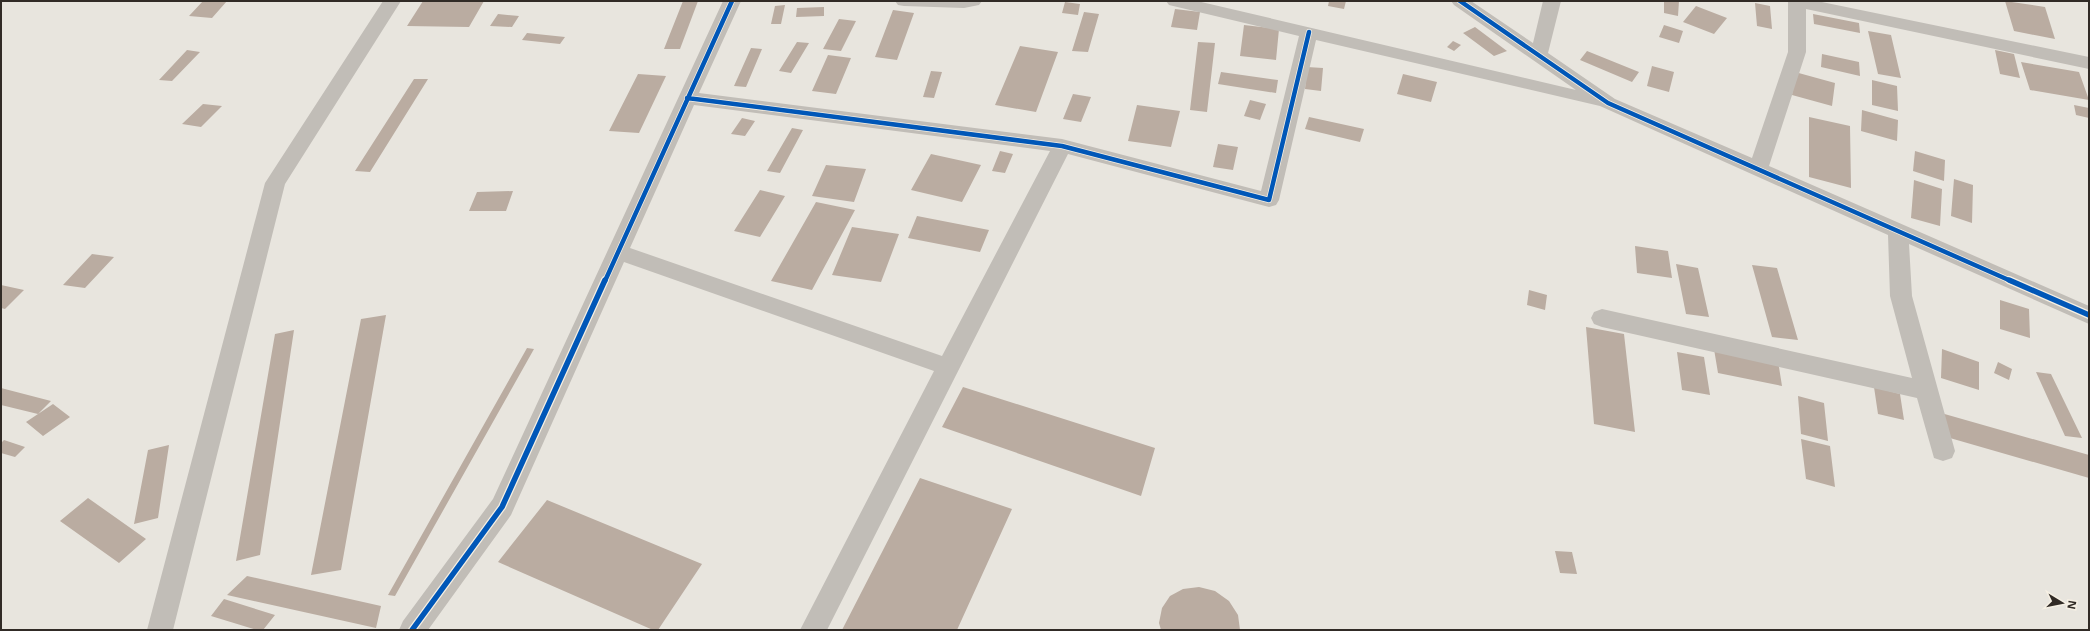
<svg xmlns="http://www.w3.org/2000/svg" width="2090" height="631" viewBox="0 0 2090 631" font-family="'Open Sans',sans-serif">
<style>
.building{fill:#baaca1}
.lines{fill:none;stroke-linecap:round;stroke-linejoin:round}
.minor{fill:#c1bdb7;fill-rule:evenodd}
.cycleway-far1-casing{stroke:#f6f0e4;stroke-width:6}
.cycleway-casing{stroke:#f6f0e4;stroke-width:8}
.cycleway-far1{stroke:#0057b8;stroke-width:4.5}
.cycleway{stroke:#0057b8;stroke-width:5.5}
</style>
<rect width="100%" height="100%" fill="#e8e5de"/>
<!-- building -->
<path class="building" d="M203,1H227L212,18L189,16Z
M423,1H484L469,27L407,26Z
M683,1H698L680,49H664Z
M1329,1H1346L1344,9L1328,6Z
M1664,1H1679L1678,16L1664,13Z
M2005,1L2045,7L2055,39L2014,31Z
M1065,2L1080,4L1078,15L1062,13Z
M1755,3L1770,6L1772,29L1757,26Z
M785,5L781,24H771L775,6Z
M1696,6L1727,18L1714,34L1683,22Z
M824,7V16L796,17L797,8Z
M1175,9L1200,12L1197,30L1171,27Z
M893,10L914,13L897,60L875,57Z
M1084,12L1099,14L1088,52L1072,51Z
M498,14L519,16L512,27L490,26Z
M1813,14L1859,23L1860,33L1814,24Z
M839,19L856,21L841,51L823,49Z
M1244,25L1279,29L1276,60L1240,56Z
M1664,25L1683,31L1679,43L1659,37Z
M1475,27L1507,51L1494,56L1463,33Z
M1868,31L1891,35L1901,78L1878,74Z
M527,33L565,37L560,44L522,40Z
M1453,41L1461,45L1454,51L1447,47Z
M797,42L809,43L791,73L779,71Z
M1198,42L1215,43L1207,112L1190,110Z
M1020,46L1058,52L1036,112L995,105Z
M751,48L762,49L746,87L734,86Z
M187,50L200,52L172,81L159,80Z
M1995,50L2014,54L2020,78L2000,74Z
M1587,51L1639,72L1632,82L1580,60Z
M1822,54L1859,62L1860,76L1821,67Z
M828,55L851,58L836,94L812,91Z
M2021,62L2079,72L2089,100L2030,90Z
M1652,66L1674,72L1669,92L1647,86Z
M1307,67L1323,68L1321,91L1305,89Z
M931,71L942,72L934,98L923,97Z
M1221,72L1278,80L1276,93L1218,84Z
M1795,72L1835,83L1832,106L1792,95Z
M638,74L666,76L639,133L609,131Z
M1403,74L1437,82L1431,102L1397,94Z
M414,79H428L370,172L355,171Z
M1872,80L1897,86L1898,111L1872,105Z
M1073,94L1091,97L1081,122L1063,119Z
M1250,100L1266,104L1260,120L1244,116Z
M203,104L222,106L201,127L182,124Z
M1137,105L1180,111L1171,147L1128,141Z
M2074,105L2089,108V118L2076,115Z
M1862,110L1898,120L1897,141L1861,131Z
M1309,117L1364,129L1360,142L1305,129Z
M1809,117L1850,126L1851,188L1809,177Z
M742,118L755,121L745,136L731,134Z
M792,128L803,130L780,173L767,171Z
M1218,144L1238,147L1233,170L1213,167Z
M1000,151L1013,154L1005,173L992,171Z
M1915,151L1945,160L1944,181L1913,171Z
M931,154L981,165L962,202L911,190Z
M826,165L866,169L854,202L812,196Z
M1954,179L1973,185L1972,223L1951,216Z
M1914,180L1942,189L1940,226L1911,218Z
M760,190L785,196L760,237L734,231Z
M513,191L506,211H469L477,192Z
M816,202L855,210L812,290L771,281Z
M917,216L989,230L980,252L908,238Z
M852,227L899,234L881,282L832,275Z
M1635,246L1668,251L1672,278L1637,273Z
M92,254L114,257L85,288L63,285Z
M1676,264L1698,268L1709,317L1686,314Z
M1752,265L1777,268L1798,340L1772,337Z
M1,285L24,290L5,309L1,308Z
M1529,290L1547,295L1545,310L1527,305Z
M2000,300L2029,309L2030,338L2000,329Z
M386,315L341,570L311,575L361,319Z
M1586,327L1624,334L1635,432L1594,424Z
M294,330L260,555L236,561L275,334Z
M527,348L534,349L395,596L388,595Z
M1714,349L1778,361L1782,386L1718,373Z
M1942,349L1979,362V390L1941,378Z
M1677,352L1704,357L1710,395L1682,390Z
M1998,362L2012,369L2009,380L1994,373Z
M2036,372L2051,374L2082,438L2065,436Z
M963,387L1155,448L1141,496L942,427Z
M1874,387L1900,394L1904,420L1878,414Z
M1,388L51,401L38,414L1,405Z
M1798,396L1824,403L1828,441L1801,434Z
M53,404L70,417L43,436L26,422Z
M1941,413L2089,455V478L1943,436Z
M1801,439L1830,446L1835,487L1806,479Z
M4,440L25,447L15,457L1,453V443Z
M169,445L158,518L134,524L148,450Z
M920,478L1012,509L957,630H842Z
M88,498L146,539L119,563L60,521Z
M547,500L702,564L658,630H653L498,562Z
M1555,551L1572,552L1577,574L1560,573Z
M247,576L381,606L376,628L227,595Z
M1199,587L1215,591L1229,601L1238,615L1240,630H1161L1159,623L1162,608L1170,596L1183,589Z
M224,599L275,615L263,630H257L211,616Z"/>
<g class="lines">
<!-- minor -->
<path class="minor" d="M383,1H401L285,184L173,630H147L265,183Z
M723,1H741L699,93L1062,139L1261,191L1299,36L1169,5L1166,1H1197L1576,90L1454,5L1451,1H1471L1533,43L1543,1H1561L1548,53L1615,99L1752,158L1788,52V1H1817L2089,57V69L1806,9V52L1769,166L2089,306V324L1909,244L1912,296L1955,451L1952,458L1943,461L1934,458L1917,398L1602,327L1594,324L1591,318L1594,312L1602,309L1912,378L1890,296L1888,235L1600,106L1316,40L1279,200L1276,205L1269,207L1068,154L827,630H800L934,371L624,262L511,515L428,630H399L403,621L493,499ZM694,105L1050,151L942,356L630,248Z
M895,1H982L979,5L964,8L904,6L898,5Z"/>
<defs>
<path id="cycleway-far1" d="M1460,1L1608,103L2011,281
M687,98L1062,146L1269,200L1309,32
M605,281L732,1"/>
<path id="cycleway" d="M2009,280L2089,315
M412,630L502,507L605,280"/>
</defs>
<!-- cycleway-far1 casing -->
<use href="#cycleway-far1" class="cycleway-far1-casing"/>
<!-- cycleway casing -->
<use href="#cycleway" class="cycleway-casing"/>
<!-- cycleway-far1 -->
<use href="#cycleway-far1" class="cycleway-far1"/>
<!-- cycleway -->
<use href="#cycleway" class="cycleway"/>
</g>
<!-- border -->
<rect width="2090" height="631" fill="none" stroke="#312b26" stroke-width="4"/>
<!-- north arrow -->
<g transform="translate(2062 603) rotate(100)" stroke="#f6f0e4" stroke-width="3" paint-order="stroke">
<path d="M0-3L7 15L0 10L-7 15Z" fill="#312b26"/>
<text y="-6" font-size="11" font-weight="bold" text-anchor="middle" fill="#312b26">N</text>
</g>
</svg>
